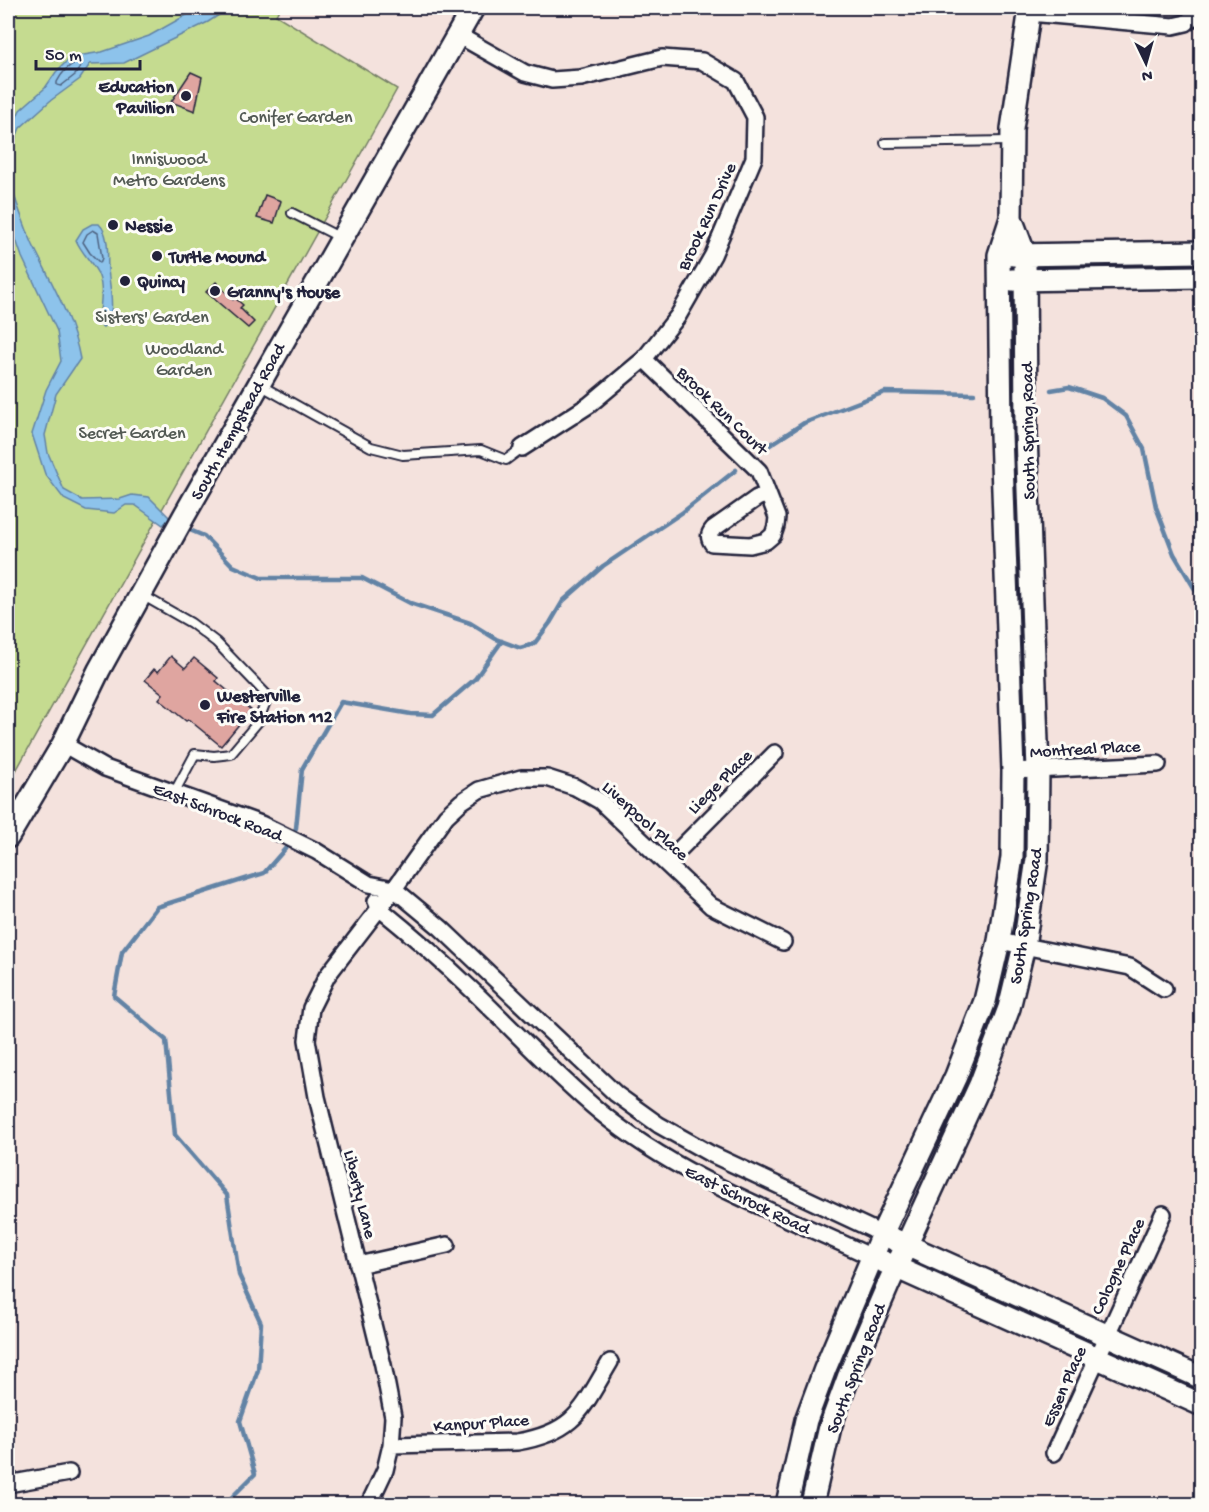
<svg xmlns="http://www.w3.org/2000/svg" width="1209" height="1512" viewBox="0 0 1209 1512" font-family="'Gochi Hand',sans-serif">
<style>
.green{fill:#c5db90;stroke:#747e66;stroke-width:1.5}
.water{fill:#8dc3eb;stroke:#6283a5;stroke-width:1.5}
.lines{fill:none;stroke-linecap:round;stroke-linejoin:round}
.shore{stroke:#4d6281;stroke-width:1.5}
.stream{stroke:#6283a5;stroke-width:4.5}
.building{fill:#dfa5a0;stroke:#22223b;stroke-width:1.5}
.lane-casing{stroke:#22223b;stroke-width:12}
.street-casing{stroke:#22223b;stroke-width:20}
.secondary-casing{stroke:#22223b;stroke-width:26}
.lane{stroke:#fdfcf7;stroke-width:8}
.street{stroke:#fdfcf7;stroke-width:15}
.secondary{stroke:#fdfcf7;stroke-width:21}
.poi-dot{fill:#22223b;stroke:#fdfcf7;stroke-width:2}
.labels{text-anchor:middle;stroke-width:6;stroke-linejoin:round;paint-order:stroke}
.poi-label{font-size:18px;font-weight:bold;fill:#22223b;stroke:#fdfcf7;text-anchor:start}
.park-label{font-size:18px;fill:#535a54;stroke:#fdfcf7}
.street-label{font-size:18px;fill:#22223b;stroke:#fdfcf7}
</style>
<rect width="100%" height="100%" fill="#f4e2dd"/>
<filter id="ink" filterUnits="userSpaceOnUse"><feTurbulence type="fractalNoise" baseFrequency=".0167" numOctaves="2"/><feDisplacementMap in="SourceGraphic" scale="12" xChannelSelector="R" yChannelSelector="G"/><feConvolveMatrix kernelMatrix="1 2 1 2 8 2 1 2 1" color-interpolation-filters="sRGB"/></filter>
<g filter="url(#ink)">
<!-- green -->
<path class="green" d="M8,8H280L276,15L397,89L8,785Z"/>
<!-- water -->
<path class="water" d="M199,8H230L208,22L124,63L90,64L80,79L50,101L20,128L9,154L8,174V136L20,110L45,88L56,72L71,57L102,52L149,36Z
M8,176C15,199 23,222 33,245C51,282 73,319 80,359L56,394L45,435L48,453L64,490L82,500L120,499L132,495L149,497L170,518L163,525L135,505H126L114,513L86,510L64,499L45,474L32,434L46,390L61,361L57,331L22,257L8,216Z
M92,224H99C110,235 107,255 108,269C109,284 118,318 103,327L100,325C98,308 106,289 97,272C91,261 81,252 76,240L83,229Z"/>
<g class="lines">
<!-- shore -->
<path class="shore" d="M78,62L81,66L75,75L61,86L57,85V82C61,74 69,64 78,62Z
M93,230L98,233L102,258L100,263L90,253L83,242L87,234Z"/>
<!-- stream -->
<path class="stream" d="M1051,390L1069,387L1102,398L1126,416L1144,449L1156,507L1174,554L1202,601
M759,452L804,423L885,392L974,394
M185,528L204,536L233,566L261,578H362L410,603L470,623L496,639L520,648L534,644L550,623L563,601L603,566L683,512L736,470
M225,1504L255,1474L240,1421L258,1370L261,1323L239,1275L227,1195L175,1135L166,1040L114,996L122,952L157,907L264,873L285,849L296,828L302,769L341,702L411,714L433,715L475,679L502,641"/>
</g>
<!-- building -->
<path class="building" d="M191,72L202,77L195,111L171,102Z
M265,195L281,201L274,223L257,218Z
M216,282L233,300L235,298L243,305L240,308L254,322L248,328L206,292Z
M171,656L185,668L194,658L218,678L216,681L251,710L221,746L188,719L186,721L159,699L163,694L145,680L154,669L158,672Z"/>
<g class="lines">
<defs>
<path id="lane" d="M869,8H878
M885,143L1010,141
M292,213L341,238
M260,385L371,447L403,455L481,450L506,460L522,448
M142,595L191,623L216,642L268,696L258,722L231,754L214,756L195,754L174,793"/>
<path id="street" d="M1030,13L1173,26L1186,23L1202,9
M458,35L525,73L552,80L581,78L662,58L702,61L736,81L755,117L754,158L713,255L678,316L644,359L589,405L522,448
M644,359L759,471L777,517L776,526L773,535L766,541L750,545L712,543C708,537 709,534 713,529L757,498L768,494
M63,744L105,768L261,824L316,851L369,884L394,889L441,928L616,1094L659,1125L709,1153L882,1234
M1013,771L1158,764
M666,863L775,753
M376,901L379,908C411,934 442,961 471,989C514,1030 554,1074 600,1112C680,1178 779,1213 872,1257
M999,941L1130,967L1164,989
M358,1265L447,1245
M391,1445L517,1442C576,1432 582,1409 610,1362
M1054,1453L1163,1214
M8,1484L69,1473
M369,1504L385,1470L391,1445L393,1417L383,1365L317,1097L307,1040L311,1008L327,976L394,889L446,816L461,802L479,790L521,778H547L575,787L600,801L711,906L783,942"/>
<path id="secondary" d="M1013,255L1202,252
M1012,280L1202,277
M8,837L63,744L99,670L184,516L473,8
M893,1239L1202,1378
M884,1262L1202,1405
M787,1504L806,1420L825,1369L882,1234L956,1076L985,1001L999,941L1012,857L1013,771L1001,434L999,255L1011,218L1012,129L1030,8
M812,1504L830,1427L848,1378L888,1285L980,1085L1009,1008L1024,946L1037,859L1038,770L1026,434L1025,255L1011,218"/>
</defs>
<!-- lane casing -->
<use href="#lane" class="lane-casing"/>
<!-- street casing -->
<use href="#street" class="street-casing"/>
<!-- secondary casing -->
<use href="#secondary" class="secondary-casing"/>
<!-- lane -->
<use href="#lane" class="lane"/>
<!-- street -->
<use href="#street" class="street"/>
<!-- secondary -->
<use href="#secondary" class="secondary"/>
</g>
</g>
<!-- markers -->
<g class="poi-dot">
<circle cx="186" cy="96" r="6"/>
<circle cx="113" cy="225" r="6"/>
<circle cx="157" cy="256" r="6"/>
<circle cx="125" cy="281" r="6"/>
<circle cx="215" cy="291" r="6"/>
<circle cx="205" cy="705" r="6"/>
</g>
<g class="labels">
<!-- poi labels -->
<g class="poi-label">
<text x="174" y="92" text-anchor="end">Education<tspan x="174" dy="21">Pavilion</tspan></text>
<text x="125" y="231">Nessie</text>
<text x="169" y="262">Turtle Mound</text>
<text x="137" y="287">Quincy</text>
<text x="227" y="297">Granny's House</text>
<text x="217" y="701">Westerville<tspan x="217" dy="21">Fire Station 112</tspan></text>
</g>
<!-- park labels -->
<g class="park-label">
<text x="296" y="122">Conifer Garden</text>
<text x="169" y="164">Inniswood<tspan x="169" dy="21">Metro Gardens</tspan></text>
<text x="152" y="322">Sisters' Garden</text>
<text x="184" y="354">Woodland<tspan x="184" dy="21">Garden</tspan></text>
<text x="132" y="438">Secret Garden</text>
</g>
<!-- street labels -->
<g class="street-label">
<text transform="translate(706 216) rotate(-65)" y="6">Brook Run Drive</text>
<text transform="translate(723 410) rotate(44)" y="6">Brook Run Court</text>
<text transform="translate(237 421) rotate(-61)" y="6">South Hempstead Road</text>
<text transform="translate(1027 431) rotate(-91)" y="6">South Spring Road</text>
<text transform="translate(1085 748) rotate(-3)" y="6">Montreal Place</text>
<text transform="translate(719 781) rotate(-45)" y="6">Liege Place</text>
<text transform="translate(218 811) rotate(21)" y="6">East Schrock Road</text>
<text transform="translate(646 820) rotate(42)" y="6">Liverpool Place</text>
<text transform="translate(1025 916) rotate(-81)" y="6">South Spring Road</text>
<text transform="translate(361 1194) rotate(76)" y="6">Liberty Lane</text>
<text transform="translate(748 1199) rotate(26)" y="6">East Schrock Road</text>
<text transform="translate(1117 1266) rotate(-65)" y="6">Cologne Place</text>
<text transform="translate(855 1368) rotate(-69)" y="6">South Spring Road</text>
<text transform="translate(1063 1386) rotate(-66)" y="6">Essen Place</text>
<text transform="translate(481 1422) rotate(-4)" y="6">Kanpur Place</text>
</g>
</g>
<!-- margin -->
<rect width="1209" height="1512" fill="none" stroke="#fdfcf7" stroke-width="30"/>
<rect x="15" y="15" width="1179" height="1482" fill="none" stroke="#22223b" stroke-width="2" filter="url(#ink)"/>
<!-- north arrow -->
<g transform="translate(1146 63) rotate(175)" stroke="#fdfcf7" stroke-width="4.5" paint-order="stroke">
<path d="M0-4.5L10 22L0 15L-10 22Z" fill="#22223b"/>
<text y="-9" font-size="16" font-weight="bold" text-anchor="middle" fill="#22223b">N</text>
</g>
<!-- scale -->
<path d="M36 60v9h104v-9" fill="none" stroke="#22223b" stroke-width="3"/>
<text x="45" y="60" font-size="18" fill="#22223b" stroke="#fdfcf7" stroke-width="4.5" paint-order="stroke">50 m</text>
</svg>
